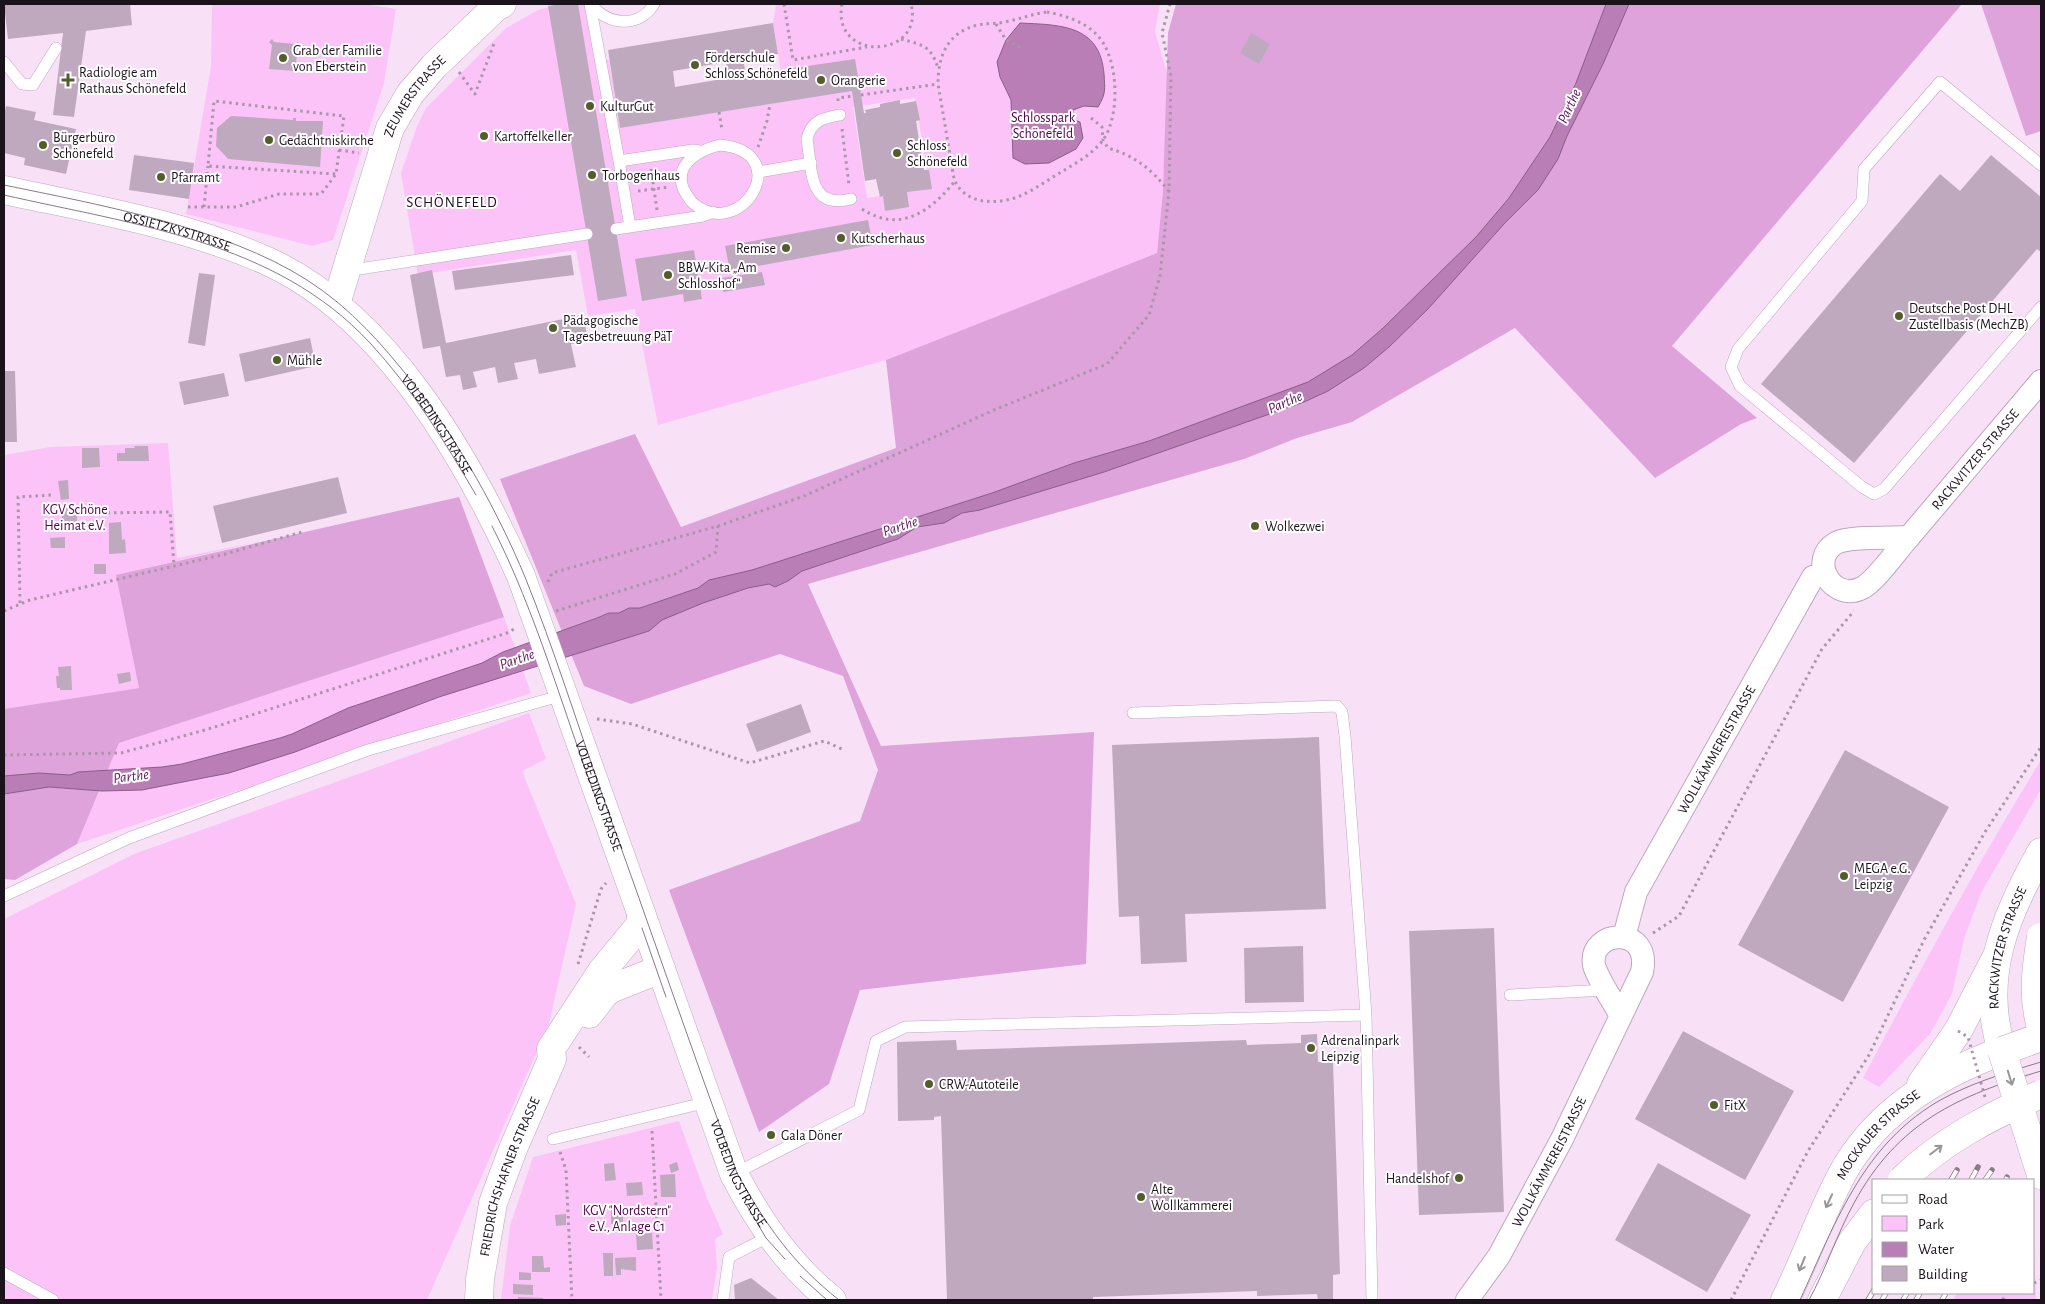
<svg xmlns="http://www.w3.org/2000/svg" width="2045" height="1304" viewBox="0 0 2045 1304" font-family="'Alegreya Sans',sans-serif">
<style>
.green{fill:#fcc3f9;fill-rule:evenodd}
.forest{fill:#dfa3dc}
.water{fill:#b87eb5;stroke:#895e87}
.building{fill:#bfa9be;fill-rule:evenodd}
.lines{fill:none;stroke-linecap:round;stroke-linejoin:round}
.lane-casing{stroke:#bea8bc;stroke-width:12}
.street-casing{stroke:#bea8bc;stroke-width:24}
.secondary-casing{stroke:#bea8bc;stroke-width:29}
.primary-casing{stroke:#bea8bc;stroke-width:29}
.path{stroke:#a897a8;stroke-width:3;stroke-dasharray:2.5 4;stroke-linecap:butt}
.lane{stroke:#fff;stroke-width:11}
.street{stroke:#fff;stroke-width:22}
.secondary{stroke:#fff;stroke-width:28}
.primary{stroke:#fff;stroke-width:28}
.tram{stroke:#8a7a89;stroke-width:1}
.rail-casing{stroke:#8a7a89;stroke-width:5.5}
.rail{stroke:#fff;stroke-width:4;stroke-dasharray:11;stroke-linecap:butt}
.secondary-bridge-casing{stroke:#bea8bc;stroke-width:29;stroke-linecap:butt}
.primary-bridge-casing{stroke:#bea8bc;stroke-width:29;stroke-linecap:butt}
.path-bridge{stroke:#a897a8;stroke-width:3;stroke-dasharray:2.5 4;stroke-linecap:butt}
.secondary-bridge{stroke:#fff;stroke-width:28}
.primary-bridge{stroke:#fff;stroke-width:28}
.oneway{stroke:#989598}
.poi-dot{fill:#535d2c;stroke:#fff;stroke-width:2}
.labels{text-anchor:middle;stroke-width:4;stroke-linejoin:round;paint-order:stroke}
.poi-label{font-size:14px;fill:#1b131b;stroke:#fff;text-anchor:start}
.street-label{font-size:14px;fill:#1b131b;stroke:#fff}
.park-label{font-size:14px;fill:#4d044e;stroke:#fff}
.water-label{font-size:15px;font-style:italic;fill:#611b60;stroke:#fff}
.neighbourhood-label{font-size:15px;letter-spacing:1px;fill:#1b131b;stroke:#fff}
</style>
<rect width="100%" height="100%" fill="#f8e1f7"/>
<!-- green -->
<path class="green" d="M212,4H364L396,9L384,83L333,240L312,246L186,214L211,66Z
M562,4H593L604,60H609L620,128L786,101L773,23L776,4H1160L1155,32L1168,76L1163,190L1157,253L886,360L658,425L635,309L588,316L576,250L418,275L401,173L417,126L426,108L506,28L538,10ZM915,98L930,188L867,198L853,107Z
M168,443L177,558L257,542L117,575L139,688L4,709V455L50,447Z
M504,617L531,693L77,844L119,743Z
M529,713L546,759L522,771L576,904L549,1024L427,1300H4V919L134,854Z
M2041,760V789L1981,893L1964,939L1952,994L1930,1034L1879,1087L1863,1078C1920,970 1977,864 2041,760Z
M679,1121L707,1198L723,1234L715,1239L717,1268L712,1300H501L510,1226L533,1157Z
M2034,1245L2036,1300H1953L1957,1293H2034Z"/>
<!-- forest -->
<path class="forest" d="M1176,4H1962L1672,346L1757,418L1741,424L1655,478L1515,328L1352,422L1297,438L1244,459L808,584L881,746L1094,732L1086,964L860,990L829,1084L759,1132L669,890L860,821L878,770L843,676L780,654L631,704L584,686L500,479L635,434L681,527L896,448L886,360L1157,253L1163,190L1168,33Z
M1981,4H2041V131L2026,136Z
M459,497L504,617L119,743L77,844L15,880L4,879V709L139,688L116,575Z"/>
<!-- water -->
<path class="water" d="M1606,4H1629L1603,64L1567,136L1558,159L1538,190L1504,224L1428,309L1389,347L1364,368L1328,391L1304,402L1104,472L980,510L962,513L944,523L917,527L898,539L802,571L788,581L775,587L769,584L748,588L703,603L662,620L649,631L439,697L295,752L229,773L142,790L102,791L49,787L4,794V776L39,773L70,775L78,772L162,767L182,764L280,738L292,734L348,708L482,663L503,652L597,618L609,613H619L629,608H640L698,588L709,580L752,570L992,493L1074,463L1149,441L1308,382L1352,355L1382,329L1476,237L1509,198L1550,137L1576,83Z
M1020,23C1059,25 1100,24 1104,74C1105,89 1106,94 1098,107L1084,106L1073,110L1072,119L1080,122L1083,138L1076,149L1049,163L1025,164L1013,158L1011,100L1000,77L997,62L1006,40Z"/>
<!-- building -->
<path class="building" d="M4,4H130L132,25L86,31L74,117L53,115L63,33L8,39Z
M560,4H578L627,296L598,301L548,6Z
M773,23L778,54L743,59L746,75L855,59L864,113H866L865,110L880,107V104L900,100V104L916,101L920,120L916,121L924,170H929L932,189L907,192L909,207L885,211L883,196L880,197L876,179L865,181L852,91L620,128L608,50ZM726,62L728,78L675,87L673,71Z
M1251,33L1270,44L1259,64L1240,53Z
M272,39L274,42L295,44L298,42L301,44L298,47L295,71L269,69L272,45L269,42Z
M6,106L36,112L34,120L76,129L66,174L24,165L25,158L4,153V116Z
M231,116L293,120V118H296V121H323L320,167L228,159L216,146L217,128Z
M134,155L194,163L189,199L129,190Z
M1991,155L2041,197V252L2037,249L1854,463L1761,384L1940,174L1960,191Z
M868,220L873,245L730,271L725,246Z
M694,250L702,299L684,302L683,294L642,301L635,259Z
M571,255L574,275L455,290L452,271Z
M432,270L446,343L583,315L588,341L571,344L576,367L539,374L536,359L514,363L518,379L498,383L495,367L473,372L477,387L463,390L460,375L446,377L440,346L423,349L410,275Z
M762,272L765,285L723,292L722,278Z
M199,273L215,275L205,346L188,343Z
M310,338L316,366L245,382L239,354Z
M4,371H15L17,442H4Z
M224,373L229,396L184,405L179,382Z
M134,446H148L149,461H117V453H125V448H135Z
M82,448H99L100,467L82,468Z
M338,477L347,513L222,543L213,506Z
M68,480L69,499L61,500L58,481Z
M62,508H77V522H62Z
M121,522L122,540L125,539L126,553L109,554V523Z
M65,537V548H51L50,538Z
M94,564H106V574H94Z
M71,666L72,690H60V688H57L56,676H59L58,667Z
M130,672L131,681L119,684L117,674Z
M801,704L811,732L757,752L746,724Z
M1319,737L1326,909L1185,914L1187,962L1141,964L1139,916L1119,917L1112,745Z
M1845,750L1949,807L1843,1002L1738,945Z
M1494,928L1504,1212L1419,1215L1409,931Z
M1303,946L1304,1002L1245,1003L1244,948Z
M1683,1031L1794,1091L1745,1180L1635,1119Z
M1317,1034L1318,1062H1333L1340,1274L1333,1275V1300H1318L1317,1294L1257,1296V1291L1093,1297V1299L1080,1300H947L941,1116L934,1117V1120L898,1121L897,1042L956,1040L957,1050L1246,1040L1247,1045L1301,1043V1035Z
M677,1162L679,1170L671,1173L669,1165Z
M614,1163L616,1180L605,1181L604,1164Z
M1658,1163L1751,1215L1707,1292L1615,1240Z
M675,1174L676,1197H661L660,1175Z
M642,1182L643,1195L627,1196L626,1183Z
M611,1206L623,1207V1224H611Z
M566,1214V1225L556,1226L555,1215Z
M652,1233L653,1249L637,1250L636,1234Z
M603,1253H613V1276H604Z
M532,1256H543L544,1268L550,1267V1272H532Z
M636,1257V1271L621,1269V1275H616L615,1258Z
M519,1272L531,1273V1280H519Z
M751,1278L779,1300H735L734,1285Z
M513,1284L533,1285V1295L513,1294Z
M518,1297L543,1298V1300H518Z"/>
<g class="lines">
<defs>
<path id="lane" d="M590,4L619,161
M591,4C607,25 639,29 654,4
M4,62L22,84L33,85L56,48
M840,115C824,118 811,120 807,139C812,169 808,210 851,199
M720,145C796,152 742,242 694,204C689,200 686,194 683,188C674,163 700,150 720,145Z
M2041,165L1940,82L1864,169L1862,201L1738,349L1731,367L1740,386L1862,487L1874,494L1884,489L2041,307
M758,172L811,163
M630,227L619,161L693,150L700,151
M616,229L703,216L713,212
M346,271L587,234
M1133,713L1337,706L1342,712L1345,736L1366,1015
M4,896L129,838L368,750L563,695
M1510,995L1607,990
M553,1139L708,1102
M734,1174L859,1110L876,1041L905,1027L1366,1015L1372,1300
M4,1273L53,1300
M723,1300L729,1257L770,1236"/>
<g id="street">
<path d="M1909,537C1898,549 1875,582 1862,588C1833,603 1807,560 1836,543C1848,536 1893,538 1909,537Z"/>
<path id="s1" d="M1909,537L2041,381"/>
<path id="s2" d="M1624,937L1636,892L1813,577L1825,574"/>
<path id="s3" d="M1467,1300L1499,1256L1562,1139L1642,972C1652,924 1588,930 1594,965C1597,978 1614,1003 1621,1016"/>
</g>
<g id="secondary">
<path id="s4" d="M4,190C92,209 184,224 267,261C387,315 469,461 521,576L734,1174C759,1222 789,1266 832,1300"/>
<path id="s5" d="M336,304L390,128L410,94L434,66L496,7L502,4"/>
<path d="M589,1014L605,993L613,988L661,969"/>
<path d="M1921,1084L1958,1031L1997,956"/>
<path id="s6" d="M479,1300L480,1279L493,1203L513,1149L552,1059L551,1049L602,971L641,924V914"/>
<path id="s7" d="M1785,1300C1805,1260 1820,1216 1841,1176C1875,1112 1936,1075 2002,1051"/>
<path d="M1822,1300L1852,1242L1874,1213"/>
</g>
<g id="primary">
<path id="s8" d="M2002,1051C1979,977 2005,916 2041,852"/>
<path d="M2035,1156L2041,1175"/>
</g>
</defs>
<!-- lane casing -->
<use href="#lane" class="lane-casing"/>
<!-- street casing -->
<use href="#street" class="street-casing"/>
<!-- secondary casing -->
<use href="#secondary" class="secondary-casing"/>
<!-- primary casing -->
<use href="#primary" class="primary-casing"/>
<!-- path -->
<path class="path" d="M784,4L793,60L867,47
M842,4C831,63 925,59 911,4
M1047,12C1063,15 1083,21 1095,33C1119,54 1121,115 1103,140C1092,155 1074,164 1058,174C1046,181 1034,190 1022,195C1001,205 966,206 955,181C952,173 952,162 950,155C946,131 942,107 938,84C938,55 948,32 978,25C987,23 996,24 1005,22C1020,19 1032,14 1047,12Z
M996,24L1006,40L1024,49
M901,39C922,45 931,45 938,68
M459,72L475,94L495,41
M861,95L938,84
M838,101V98L853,96
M719,112L722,130
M1091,118L1102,127L1103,140L1108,148C1135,156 1150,168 1168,190
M842,129L849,185
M758,147L767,121L770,104
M339,150L359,153
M651,169L657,210
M638,191L669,187
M188,207H236L279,194H321L336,174L344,116L214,101L208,166L336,174
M204,207L208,166
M862,209C900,234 931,211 955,181
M101,513L170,512L174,565
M548,582L552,573L718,526L804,496L994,410L1107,364L1149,315L1160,276L1169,191L1171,76L1162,33L1170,4
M20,603L18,497L53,495
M4,611L30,600L225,554L302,532
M556,611L675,574L716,552L718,526
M597,719L632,724L750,763L824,741L842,749
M4,755L121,753L205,730L507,633L516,628
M1653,933L1679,916L1822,649L1854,611
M578,964L601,889L606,883
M579,1047L589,1057
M652,1131L661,1300
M560,1152L566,1170L572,1300
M2034,1283L2041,1280
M1731,1300L1808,1151L1869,1055L1924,940L1985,832L2041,747
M2003,1300L2004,1293"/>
<!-- lane -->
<use href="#lane" class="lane"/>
<!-- street -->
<use href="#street" class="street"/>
<!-- secondary -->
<use href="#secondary" class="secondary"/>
<!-- primary -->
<use href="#primary" class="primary"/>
<!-- tram -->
<path class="tram" d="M4,185C100,205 224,227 307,280C351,308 384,346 416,387C460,444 497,510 525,577C554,649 577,723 603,797C648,922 691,1048 737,1173C766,1225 792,1263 839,1300
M4,195C131,224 276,241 370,343C412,388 445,442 476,495
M492,526C537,614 563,711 598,804
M642,928L666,997
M746,1204L766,1238L785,1259
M800,1276L827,1300
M1800,1300C1837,1219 1866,1136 1952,1094C1981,1080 2011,1071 2041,1062
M1809,1300C1826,1269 1837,1234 1854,1203C1898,1122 1958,1096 2041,1071"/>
<defs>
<path id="rail" d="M1951,1180L1957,1170
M1971,1180L1978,1167
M1985,1180L1992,1170
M2006,1180L2007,1177
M1868,1300L1874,1290
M1882,1300L1886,1293
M1903,1300L1907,1293
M1916,1300L1920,1293
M1942,1300L1946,1293"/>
</defs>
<!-- rail casing -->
<use href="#rail" class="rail-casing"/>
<!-- rail -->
<use href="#rail" class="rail"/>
<defs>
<path id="secondary-bridge" d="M2002,1051L2041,1037
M1902,1180C1942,1141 1990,1116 2041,1094"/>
<path id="primary-bridge" d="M2041,937C2036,968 2032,997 2041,1027
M2002,1051L2035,1156"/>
</defs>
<!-- secondary-bridge casing -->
<use href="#secondary-bridge" class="secondary-bridge-casing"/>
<!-- primary-bridge casing -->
<use href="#primary-bridge" class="primary-bridge-casing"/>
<!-- path-bridge -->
<path class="path-bridge" d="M1958,1031L1968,1037L1985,1097"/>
<!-- secondary-bridge -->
<use href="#secondary-bridge" class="secondary-bridge"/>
<!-- primary-bridge -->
<use href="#primary-bridge" class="primary-bridge"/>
</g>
<!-- one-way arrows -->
<defs><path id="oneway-shaft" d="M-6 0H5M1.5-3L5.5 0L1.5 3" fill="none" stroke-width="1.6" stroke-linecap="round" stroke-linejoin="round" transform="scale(1.25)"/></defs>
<g class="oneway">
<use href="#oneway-shaft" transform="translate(2010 1078) rotate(73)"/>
<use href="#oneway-shaft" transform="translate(1936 1150) rotate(-37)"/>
<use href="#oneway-shaft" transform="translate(1829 1201) rotate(115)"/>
<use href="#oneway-shaft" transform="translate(1802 1264) rotate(112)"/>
</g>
<!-- markers -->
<g class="poi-dot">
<circle cx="283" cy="58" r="5"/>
<circle cx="695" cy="65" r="5"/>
<path d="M65.5 72.5h5v5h5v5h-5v5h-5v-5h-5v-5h5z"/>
<circle cx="821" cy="80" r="5"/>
<circle cx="590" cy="106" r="5"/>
<circle cx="484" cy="136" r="5"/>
<circle cx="269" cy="140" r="5"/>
<circle cx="43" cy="145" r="5"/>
<circle cx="897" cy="153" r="5"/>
<circle cx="592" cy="175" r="5"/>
<circle cx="161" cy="177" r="5"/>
<circle cx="841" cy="238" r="5"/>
<circle cx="786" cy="248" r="5"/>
<circle cx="668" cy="275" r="5"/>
<circle cx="1899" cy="316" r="5"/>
<circle cx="553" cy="328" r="5"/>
<circle cx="277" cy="360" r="5"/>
<circle cx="1255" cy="526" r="5"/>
<circle cx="1844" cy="876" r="5"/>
<circle cx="1311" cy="1048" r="5"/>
<circle cx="929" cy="1084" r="5"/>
<circle cx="1714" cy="1105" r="5"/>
<circle cx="771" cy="1135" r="5"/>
<circle cx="1459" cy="1178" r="5"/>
<circle cx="1141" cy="1197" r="5"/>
</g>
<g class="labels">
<!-- poi labels -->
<g class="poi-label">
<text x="293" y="55">Grab der Familie<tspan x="293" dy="16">von Eberstein</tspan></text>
<text x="705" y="62">Förderschule<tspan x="705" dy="16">Schloss Schönefeld</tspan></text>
<text x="79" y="77">Radiologie am<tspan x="79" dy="16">Rathaus Schönefeld</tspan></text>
<text x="831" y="85">Orangerie</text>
<text x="600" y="111">KulturGut</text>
<text x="494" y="141">Kartoffelkeller</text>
<text x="53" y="142">Bürgerbüro<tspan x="53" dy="16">Schönefeld</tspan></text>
<text x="279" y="145">Gedächtniskirche</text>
<text x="907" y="150">Schloss<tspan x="907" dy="16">Schönefeld</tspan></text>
<text x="602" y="180">Torbogenhaus</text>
<text x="171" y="182">Pfarramt</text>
<text x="851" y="243">Kutscherhaus</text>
<text x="776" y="253" text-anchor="end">Remise</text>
<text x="678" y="272">BBW-Kita „Am<tspan x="678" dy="16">Schlosshof“</tspan></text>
<text x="1909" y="313">Deutsche Post DHL<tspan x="1909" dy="16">Zustellbasis (MechZB)</tspan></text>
<text x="563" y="325">Pädagogische<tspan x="563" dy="16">Tagesbetreuung PäT</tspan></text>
<text x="287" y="365">Mühle</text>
<text x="1265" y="531">Wolkezwei</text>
<text x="1854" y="873">MEGA e.G.<tspan x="1854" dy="16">Leipzig</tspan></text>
<text x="1321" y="1045">Adrenalinpark<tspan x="1321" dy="16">Leipzig</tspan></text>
<text x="939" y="1089">CRW-Autoteile</text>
<text x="1724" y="1110">FitX</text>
<text x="781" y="1140">Gala Döner</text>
<text x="1449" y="1183" text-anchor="end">Handelshof</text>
<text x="1151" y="1194">Alte<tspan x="1151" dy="16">Wollkämmerei</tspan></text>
</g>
<!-- street labels -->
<g class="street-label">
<text dy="5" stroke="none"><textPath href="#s5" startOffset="224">ZEUMERSTRASSE</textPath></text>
<text dy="5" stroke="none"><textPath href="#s4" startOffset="178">OSSIETZKYSTRASSE</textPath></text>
<text dy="5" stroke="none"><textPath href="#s4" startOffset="512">VOLBEDINGSTRASSE</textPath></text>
<text dy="5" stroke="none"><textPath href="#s1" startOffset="102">RACKWITZER STRASSE</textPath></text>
<text dy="5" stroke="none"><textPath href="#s2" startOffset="210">WOLLKÄMMEREISTRASSE</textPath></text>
<text dy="5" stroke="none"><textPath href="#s4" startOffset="919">VOLBEDINGSTRASSE</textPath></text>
<text dy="5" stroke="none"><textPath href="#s8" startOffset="106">RACKWITZER STRASSE</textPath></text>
<text dy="5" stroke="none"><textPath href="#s7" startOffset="192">MOCKAUER STRASSE</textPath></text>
<text dy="5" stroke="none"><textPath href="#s3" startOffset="161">WOLLKÄMMEREISTRASSE</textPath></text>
<text dy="5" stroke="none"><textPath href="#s4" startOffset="1322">VOLBEDINGSTRASSE</textPath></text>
<text dy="5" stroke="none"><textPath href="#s6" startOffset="128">FRIEDRICHSHAFNER STRASSE</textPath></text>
</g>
<!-- park labels -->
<g class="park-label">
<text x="1043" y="122">Schlosspark<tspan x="1043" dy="16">Schönefeld</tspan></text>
<text x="75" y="514">KGV Schöne<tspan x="75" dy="16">Heimat e.V.</tspan></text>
<text x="627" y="1215">KGV "Nordstern"<tspan x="627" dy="16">e.V., Anlage C1</tspan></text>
</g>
<!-- water labels -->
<g class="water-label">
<text transform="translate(1569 106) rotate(-65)" y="5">Parthe</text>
<text transform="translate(1285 402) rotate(-23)" y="5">Parthe</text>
<text transform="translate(900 526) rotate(-18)" y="5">Parthe</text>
<text transform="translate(517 659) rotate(-19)" y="5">Parthe</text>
<text transform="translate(131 776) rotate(-7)" y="5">Parthe</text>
</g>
<!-- neighbourhood labels -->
<g class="neighbourhood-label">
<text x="452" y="207">SCHÖNEFELD</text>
</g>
</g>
<!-- border -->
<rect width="2045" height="1304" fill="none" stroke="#1b131b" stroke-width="10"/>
<!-- legend -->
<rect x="1872" y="1179" width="162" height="115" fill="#ffffff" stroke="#a4a1a4"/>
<rect x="1882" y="1195" width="25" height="8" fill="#ffffff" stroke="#a4a1a4"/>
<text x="1918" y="1204" font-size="15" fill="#1b131b">Road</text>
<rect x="1882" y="1216" width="25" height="15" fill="#fcc3f9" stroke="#a4a1a4"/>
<text x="1918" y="1229" font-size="15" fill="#1b131b">Park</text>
<rect x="1882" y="1242" width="25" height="15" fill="#b87eb5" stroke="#a4a1a4"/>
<text x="1918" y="1254" font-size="15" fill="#1b131b">Water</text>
<rect x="1882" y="1266" width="25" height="15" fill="#bfa9be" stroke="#a4a1a4"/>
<text x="1918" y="1279" font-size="15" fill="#1b131b">Building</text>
</svg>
